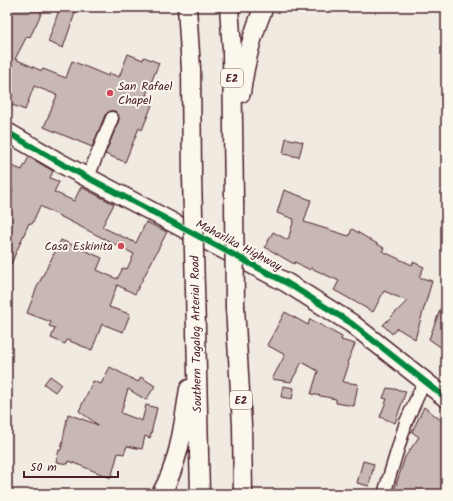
<svg xmlns="http://www.w3.org/2000/svg" width="453" height="501" viewBox="0 0 453 501" font-family="Kalam,sans-serif">
<style>
.building{fill:#c8b8b3;stroke:#4a1f2b}
.lines{fill:none;stroke-linecap:round;stroke-linejoin:round}
.minor-casing{stroke:#4a1f2b;stroke-width:15}
.highway-casing{stroke:#4a1f2b;stroke-width:21}
.minor{stroke:#fbf7ec;stroke-width:12}
.highway{stroke:#fbf7ec;stroke-width:18}
.highway-bridge-casing{stroke:#4a1f2b;stroke-width:21;stroke-linecap:butt}
.highway-bridge{stroke:#fbf7ec;stroke-width:18}
.cycleway-casing{stroke:#fbf7ec;stroke-width:8}
.cycleway{stroke:#00873e;stroke-width:6}
.poi-dot{fill:#d1495b;stroke:#fbf7ec;stroke-width:1.5}
.labels{text-anchor:middle;stroke-width:4;stroke-linejoin:round;paint-order:stroke}
.shield{fill:#fbf7ec;stroke:#7f6065;stroke-width:1}
.shield-label{font-size:11px;font-weight:bold;fill:#4a1f2b}
.poi-label{font-size:12px;fill:#4a1f2b;stroke:#fbf7ec;text-anchor:start}
.street-label{font-size:12px;fill:#4a1f2b;stroke:#fbf7ec}
</style>
<rect width="100%" height="100%" fill="#f0eae0"/>
<filter id="ink" filterUnits="userSpaceOnUse"><feTurbulence type="fractalNoise" baseFrequency=".025" numOctaves="2"/><feDisplacementMap in="SourceGraphic" scale="8" xChannelSelector="R" yChannelSelector="G"/><feConvolveMatrix kernelMatrix="1 2 1 2 8 2 1 2 1" color-interpolation-filters="sRGB"/></filter>
<g filter="url(#ink)">
<!-- building -->
<path class="building" d="M7,7H33L42,12L30,37L27,36L15,59L42,71L43,69L66,78L72,61L108,76L109,73L119,77L128,54L143,60L144,57L159,63L146,95L152,97L149,104L152,105L142,130L139,128L125,162L105,154L119,120L118,114L115,111H111L105,115L92,147L44,127L57,95L34,86L25,110L7,103Z
M60,7H77L63,48L48,42Z
M286,138L303,142L299,157L283,154Z
M29,157L53,171L50,178L59,182L54,192L74,201L81,187L114,204L102,227L136,243L146,222L167,232L135,294L117,285L109,307L130,314L123,332L102,324L92,350L67,340L65,344L51,338L55,328L49,326L51,322L27,313L37,287L61,240L102,258L97,270L117,279L123,268L127,269L134,254L40,206L32,224L29,223L7,273V204L13,190L7,187V177L12,166L22,170Z
M284,190L311,200L304,222L349,236L352,229L384,248L382,251L412,265L413,262L424,267L419,277L432,281L415,339L397,328L392,334L383,325L407,301L384,291L373,312L334,290L339,281L311,268L310,270L295,262L294,264L265,247L273,232L288,240L294,219L277,213Z
M445,297H446V351L429,339Z
M285,312L308,325L310,319L342,337L341,340L355,344L347,363L349,364L343,382L358,384L354,406L336,403V399L311,394L318,371L302,362L291,382L272,379L285,355L267,345Z
M110,367L138,382L141,377L155,386L146,400L128,389L121,413L142,421L146,405L157,408L150,438L145,436L142,449L127,446L124,454L118,453L111,478L69,461L68,464L56,462L59,450H61L68,414L98,425L79,411L93,381L101,384Z
M50,376L61,384L55,392L44,384Z
M283,386L294,388L292,399L281,397Z
M387,388L406,391L395,423L380,417L387,399L383,398Z
M424,407L446,424V494H393L405,457L419,437L412,432Z
M363,461L374,464L369,486L357,483Z"/>
<g class="lines">
<defs>
<path id="minor" d="M88,177L112,118
M384,494L406,422L424,382"/>
<path id="highway" d="M187,7L191,69L192,177
M229,7L232,50L234,201
M241,93C245,63 252,34 264,7
M7,132L62,164L287,283L351,323L446,398
M195,289L200,494
M235,307L242,425L243,494
M161,494C180,461 183,426 189,389"/>
</defs>
<!-- minor casing -->
<use href="#minor" class="minor-casing"/>
<!-- highway casing -->
<use href="#highway" class="highway-casing"/>
<!-- minor -->
<use href="#minor" class="minor"/>
<!-- highway -->
<use href="#highway" class="highway"/>
<defs>
<path id="highway-bridge" d="M192,177L195,289
M234,201L235,307"/>
</defs>
<!-- highway-bridge casing -->
<use href="#highway-bridge" class="highway-bridge-casing"/>
<!-- highway-bridge -->
<use href="#highway-bridge" class="highway-bridge"/>
<defs>
<path id="cycleway" d="M7,132L62,164L287,283L351,323L446,398"/>
</defs>
<!-- cycleway casing -->
<use href="#cycleway" class="cycleway-casing"/>
<!-- cycleway -->
<use href="#cycleway" class="cycleway"/>
</g>
</g>
<!-- markers -->
<g class="poi-dot">
<circle cx="110" cy="93" r="4"/>
<circle cx="121" cy="246" r="4"/>
</g>
<g class="labels">
<!-- shield labels -->
<g class="shield">
<rect x="221" y="69" width="22" height="18" rx="3"/>
<rect x="230" y="391" width="22" height="18" rx="3"/>
</g>
<g class="shield-label">
<text x="232" y="82">E2</text>
<text x="241" y="404">E2</text>
</g>
<!-- poi labels -->
<g class="poi-label">
<text x="118" y="90">San Rafael<tspan x="118" dy="14">Chapel</tspan></text>
<text x="113" y="250" text-anchor="end">Casa Eskinita</text>
</g>
<!-- street labels -->
<g class="street-label">
<text transform="translate(239 245) rotate(28)" y="4">Maharlika Highway</text>
<text transform="translate(196 334) rotate(-91)" y="4">Southern Tagalog Arterial Road</text>
</g>
</g>
<!-- margin -->
<rect width="453" height="501" fill="none" stroke="#fbf7ec" stroke-width="24"/>
<rect x="12" y="12" width="429" height="477" fill="none" stroke="#4a1f2b" stroke-width="1.5" filter="url(#ink)"/>
<!-- scale -->
<path d="M24 471v6h94v-6" fill="none" stroke="#4a1f2b" stroke-width="2"/>
<text x="30" y="471" font-size="12" fill="#4a1f2b" stroke="#fbf7ec" stroke-width="3" paint-order="stroke">50 m</text>
</svg>
